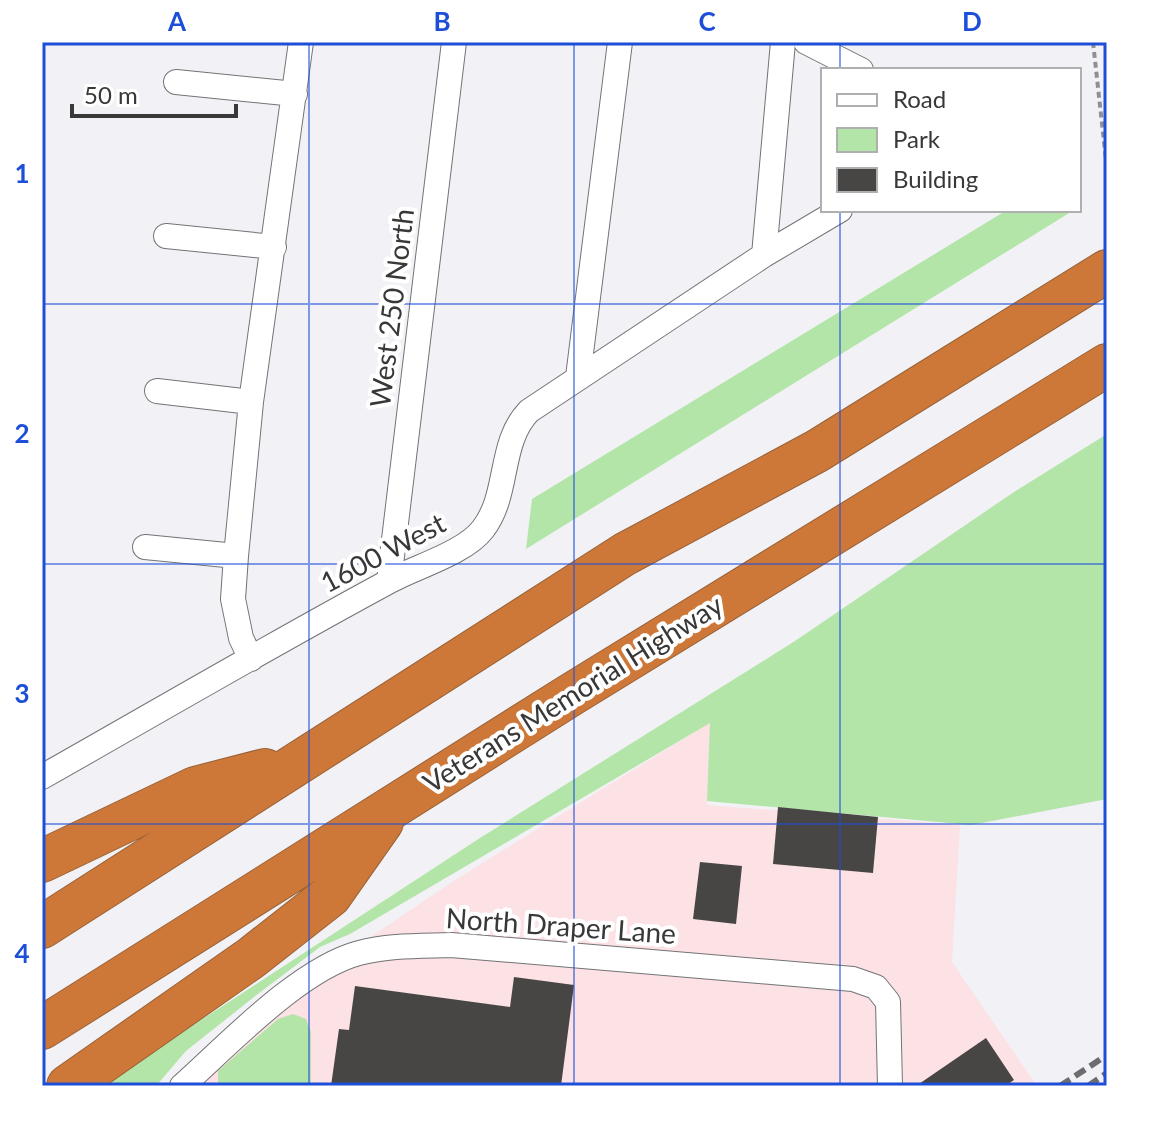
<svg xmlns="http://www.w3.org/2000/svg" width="1149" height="1128" viewBox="0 0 1149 1128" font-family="Lato,sans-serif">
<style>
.industrial{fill:#fce1e5}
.green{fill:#b3e5a8}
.building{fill:#484644}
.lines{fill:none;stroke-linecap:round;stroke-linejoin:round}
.minor-casing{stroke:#727375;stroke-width:26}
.motorway-casing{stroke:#996238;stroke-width:44}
.path{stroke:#909092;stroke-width:4;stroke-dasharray:6 4;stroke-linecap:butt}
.minor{stroke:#fff;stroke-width:24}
.motorway{stroke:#cd7838;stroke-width:42}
.rail{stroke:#6d6d6f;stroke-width:6;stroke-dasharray:12 6;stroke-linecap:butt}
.grid{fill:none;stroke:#1d4ed8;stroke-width:2;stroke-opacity:0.55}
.labels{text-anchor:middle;stroke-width:8;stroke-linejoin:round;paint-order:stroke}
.street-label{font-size:28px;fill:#383839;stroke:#fff}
.neatline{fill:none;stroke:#1d4ed8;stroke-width:3}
.grid-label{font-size:26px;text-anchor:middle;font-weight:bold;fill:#1d4ed8}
</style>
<rect width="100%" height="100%" fill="#f2f2f6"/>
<!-- industrial -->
<path class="industrial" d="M711,722L707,805L960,825L952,962L1037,1086H182L314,975L455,880Z"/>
<!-- green -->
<path class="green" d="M1007,210H1074L526,549L532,499Z
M1107,434V799L971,825L707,801L710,723L350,934L320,947L254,997L186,1051L156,1086H104L126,1069L480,838L795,641L1014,492Z
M293,1014L306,1019L311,1032V1086H218V1071L278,1019Z"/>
<!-- building -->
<path class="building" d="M778,807L878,817L873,873L773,864Z
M700,862L742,866L736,924L693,919Z
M514,977L574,985L561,1086H331L339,1029L349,1030L355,986L510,1007Z
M986,1038L1014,1080L1005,1086H916Z"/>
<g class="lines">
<defs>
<path id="minor" d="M806,42L861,70
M176,82L295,94
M166,236L274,247
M764,255L783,42
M578,377L620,42
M157,391L251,402
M145,547L236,556
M389,581L454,42
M251,659L241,638L233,599L236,556L251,402L301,42
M42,777C157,712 271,645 388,582C415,567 465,553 483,529C510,494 498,443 529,411L764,255L840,210
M182,1086C228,1045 299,969 359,953C389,945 419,946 451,945L853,979L876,987L888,1002L890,1086"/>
<path id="motorway" d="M42,861L195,788L265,770
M42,927L625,554L817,451L1107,271
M42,1028L572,694L1107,365
M68,1086L251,958L330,896L382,822"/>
</defs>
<!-- minor casing -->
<use href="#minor" class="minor-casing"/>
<!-- motorway casing -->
<use href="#motorway" class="motorway-casing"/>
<!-- path -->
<path class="path" d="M1093,42L1107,169"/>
<!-- minor -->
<use href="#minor" class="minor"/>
<!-- motorway -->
<use href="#motorway" class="motorway"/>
<!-- rail -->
<path class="rail" d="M1060,1086L1107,1055
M1088,1086L1107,1073"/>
</g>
<!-- grid -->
<path class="grid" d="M309,42V1086M574,42V1086M840,42V70M840,210V1086M42,304H1107M42,564H1107M42,824H1107"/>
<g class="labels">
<!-- street labels -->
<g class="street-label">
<text transform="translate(392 308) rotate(-83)" y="10">West 250 North</text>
<text transform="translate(383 553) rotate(-28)" y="10">1600 West</text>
<text transform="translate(573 694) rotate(-32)" y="10">Veterans Memorial Highway</text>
<text transform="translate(561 926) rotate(4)" y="10">North Draper Lane</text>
</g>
</g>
<!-- border -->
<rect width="1149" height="1128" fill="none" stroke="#ffffff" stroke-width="88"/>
<!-- legend -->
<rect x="821" y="68" width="260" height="144" fill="#ffffff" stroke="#afafb0" stroke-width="2"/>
<rect x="837" y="94" width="40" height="12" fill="#ffffff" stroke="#afafb0" stroke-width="2"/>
<text x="893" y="108" font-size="24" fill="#383839">Road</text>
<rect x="837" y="128" width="40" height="24" fill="#b3e5a8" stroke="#afafb0" stroke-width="2"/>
<text x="893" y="148" font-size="24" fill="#383839">Park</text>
<rect x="837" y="168" width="40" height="24" fill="#484644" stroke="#afafb0" stroke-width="2"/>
<text x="893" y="188" font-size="24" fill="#383839">Building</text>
<!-- scale -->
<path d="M72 104v12h164v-12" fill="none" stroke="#383839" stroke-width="4"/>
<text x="84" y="104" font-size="24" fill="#383839" stroke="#ffffff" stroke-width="6" paint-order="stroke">50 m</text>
<rect x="44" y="44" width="1061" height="1040" class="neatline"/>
<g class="grid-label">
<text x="177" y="31">A</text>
<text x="442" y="31">B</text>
<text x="707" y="31">C</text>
<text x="972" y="31">D</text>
<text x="22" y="183">1</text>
<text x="22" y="443">2</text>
<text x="22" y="703">3</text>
<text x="22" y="963">4</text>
</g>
</svg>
